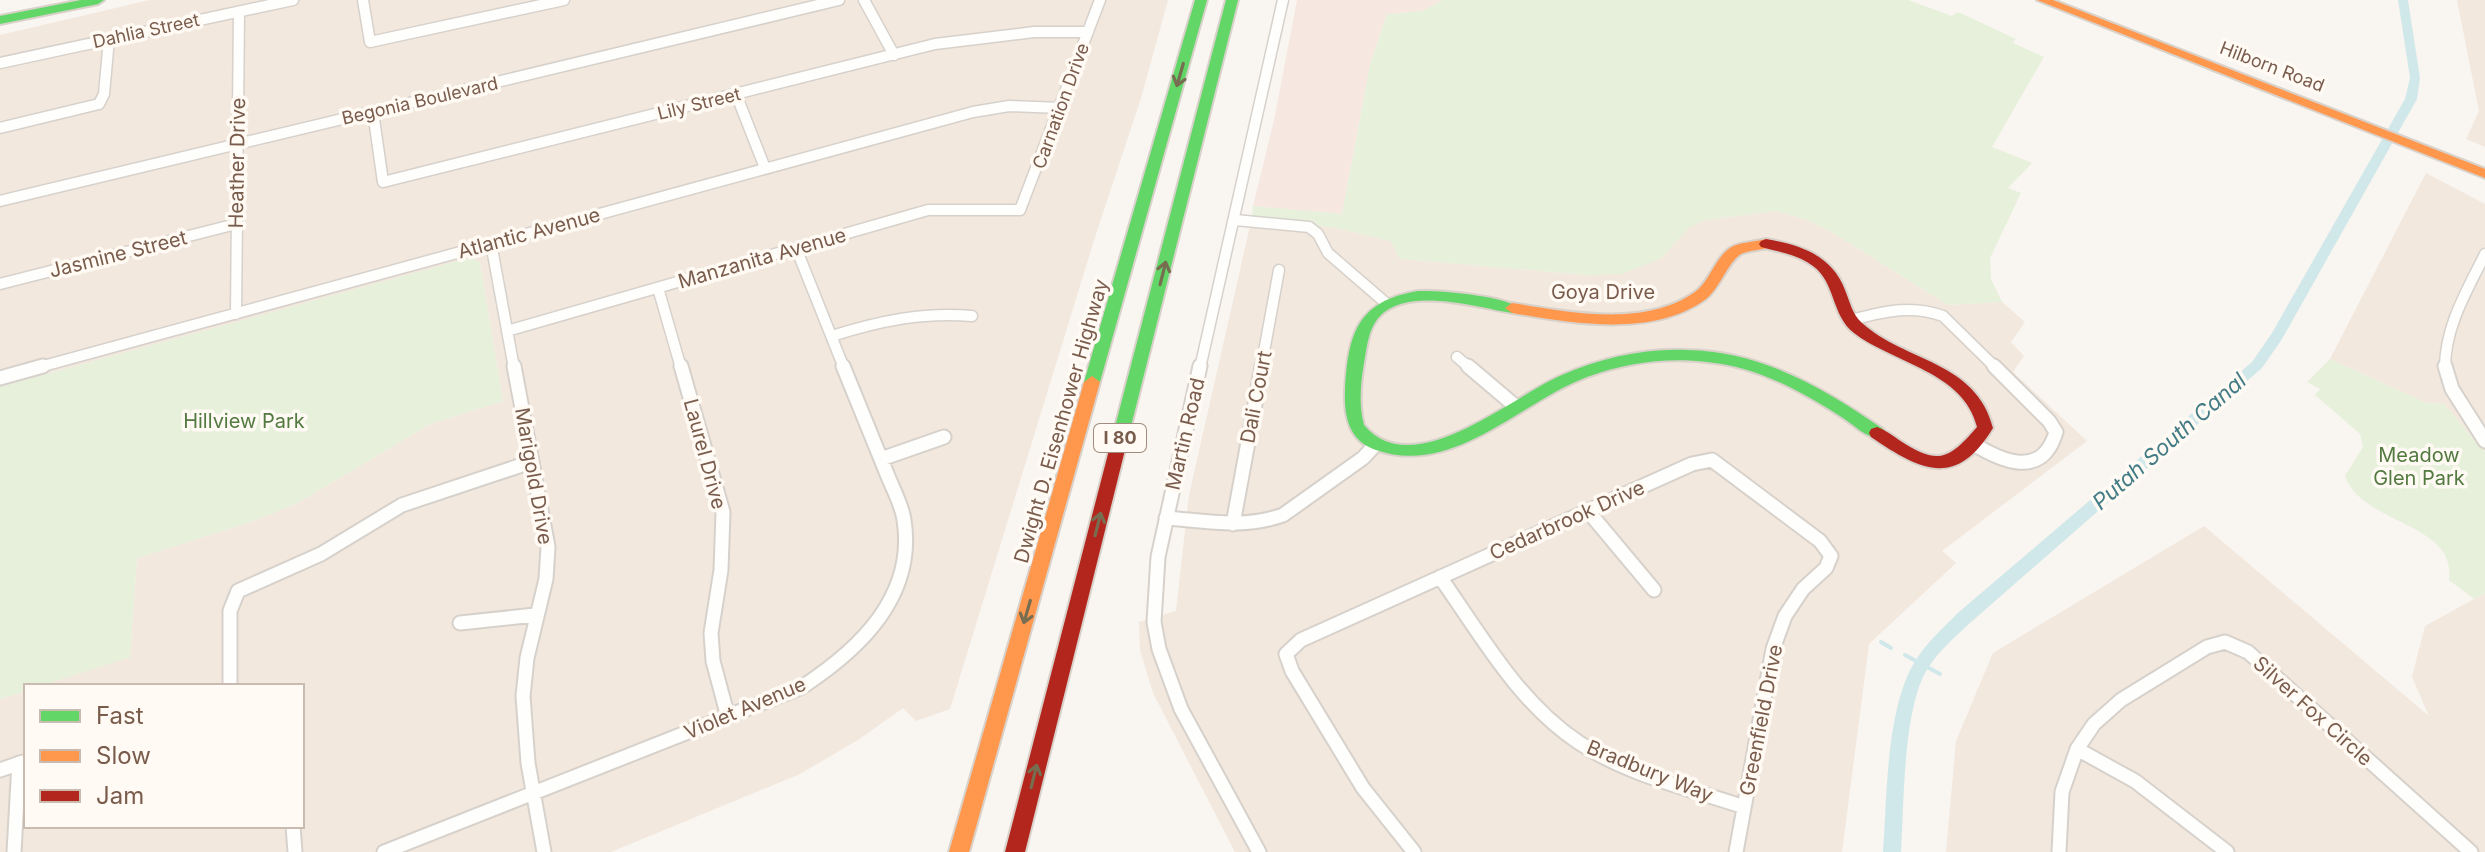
<svg xmlns="http://www.w3.org/2000/svg" width="2485" height="852" viewBox="0 0 2485 852" font-family="Inter,sans-serif">
<style>
.residential{fill:#f2e8de}
.commercial{fill:#f6e8e1}
.green{fill:#e7f0db}
.lines{fill:none;stroke-linecap:round;stroke-linejoin:round}
.stream{stroke:#d0e8ea;stroke-width:4}
.canal{fill:#d0e8ea;fill-rule:evenodd}
.street-far1-casing{stroke:#d7d1cb;stroke-width:13}
.street-casing{stroke:#d7d1cb;stroke-width:17}
.fast-casing{stroke:#d9d2cb;stroke-width:4}
.slow-casing{stroke:#d9d2cb;stroke-width:4}
.jam-casing{stroke:#d9d2cb;stroke-width:4}
.street-far1{stroke:#fefefd;stroke-width:10}
.street{stroke:#fefefd;stroke-width:13}
.fast{fill:#63d668;fill-rule:evenodd}
.slow{fill:#ff974d;fill-rule:evenodd}
.jam{fill:#b3261e;fill-rule:evenodd}
.oneway{stroke:#776e51}
.labels{text-anchor:middle;stroke-width:7;stroke-linejoin:round;paint-order:stroke}
.far-street-label{font-size:18px;fill:#7a5c4d;stroke:#fffaf3}
.shield{fill:#fffaf3;stroke:#a28b7f;stroke-width:2}
.shield-label{font-size:18px;font-weight:bold;fill:#7a5c4d}
.street-label{font-size:20px;fill:#7a5c4d;stroke:#fffaf3}
.park-label{font-size:20px;fill:#537a41;stroke:#fffaf3}
.water-label{font-size:22px;font-style:italic;fill:#437c86;stroke:#fffaf3}
</style>
<rect width="100%" height="100%" fill="#f9f5f0"/>
<!-- residential -->
<path class="residential" d="M150,0H1168L1141,98L1095,237L950,709L916,721L903,708L858,740L800,774L611,852H0V699L26,691V826H302V686H41L130,656L137,558L251,522L296,504L430,424L503,401L480,263L470,258L0,387V35Z
M2457,0H2485V147L2466,139L2479,111Z
M2426,173L2485,204V452L2444,404L2426,403L2330,359Z
M1776,211L1808,220L1835,234L1948,305L2002,302L2025,322L2011,342L2024,356L2013,372L2087,441L1942,551L1956,563L1869,644L1842,852H1235L1153,693L1140,650L1139,622L1176,611L1189,495L1252,217L1336,228L1391,241L1401,259L1587,275L1660,259L1690,226L1705,220Z
M2204,526L2429,716L2412,677L2425,626L2485,593V852H1946L1956,741L1993,653Z"/>
<!-- commercial -->
<path class="commercial" d="M1297,0H1443L1422,11L1387,14L1370,65L1342,214L1253,206L1274,120Z"/>
<!-- green -->
<path class="green" d="M1443,0H1908L1952,16L1958,12L2016,39L2013,43L2044,57L1992,147L2032,163L2008,188L2021,193L1990,258L1991,279L2002,302L1948,305L1835,234L1808,220L1776,211L1705,220L1690,227L1660,259L1622,274L1587,275L1400,259L1390,241L1336,228L1252,217L1253,206L1342,214L1370,65L1387,14L1422,11Z
M465,259H474L480,263L503,401L430,424L296,504L251,522L137,558L130,657L41,686H26V691L0,699V387Z
M2330,359L2426,403L2444,404L2485,452V593L2474,599L2449,580C2457,522 2362,525 2345,476L2363,447L2360,434L2315,395L2320,389L2307,382Z"/>
<g class="lines">
<!-- stream -->
<path class="stream" d="M1881,642L1891,648
M1905,655L1940,674"/>
<!-- canal -->
<path class="canal" d="M2398,0H2408L2420,78L2417,99L2282,339L2262,368L1971,622C1955,637 1936,653 1925,673C1903,715 1904,803 1901,852H1883C1887,797 1886,711 1914,663C1926,643 1943,628 1959,612L2252,362L2272,333L2405,99L2410,78Z"/>
<defs>
<path id="street-far1" d="M363,0L370,42L564,0
M864,0L894,55
M0,63L293,0
M736,94L765,168
M373,112L383,182L935,44L1034,32H1088
M0,128L99,104L104,94L109,39
M0,201L839,0
M1235,220L1309,227L1318,234L1328,253L1387,304
M491,243L514,368
M796,248L844,368
M0,284L236,224
M658,288L681,368
M236,314L239,12
M1851,320C1883,312 1911,304 1943,316L1996,368
M507,331L928,210H1020L1100,0
M832,336C879,321 922,312 972,316
M1457,357L1470,368
M36,368L973,112L1009,106L1061,108
M1200,368L1283,0
M1261,368L1279,270
M2445,368C2445,326 2467,291 2485,254"/>
<path id="street" d="M514,366L548,547L546,579L527,658L523,696L528,763L544,852
M681,366L723,512L721,570L711,633L713,661L728,717
M1200,366L1158,557L1154,622L1159,649L1181,709L1259,852
M1468,366L1514,405
M2445,366L2452,389L2485,441
M0,378L43,366
M1972,443C2001,461 2042,480 2056,432L2049,421L1994,366
M881,459L944,437
M1588,511L1654,590
M1166,518C1206,521 1244,529 1283,515L1363,458L1376,444
M1233,524L1262,366
M1440,577C1481,635 1518,702 1578,742C1627,775 1688,788 1744,807
M460,623L535,615
M230,686V611L238,591L321,554L402,505L531,462
M2077,749L2135,781L2227,852
M0,770L23,762
M293,826L295,852
M14,852L19,763
M384,852L802,687C860,649 916,596 904,520C902,505 893,489 887,474C872,438 858,402 843,366
M1414,852L1363,788L1292,671L1286,654L1301,640L1692,464L1712,460L1820,541L1831,556L1826,568L1803,589L1785,616L1773,649L1736,852
M2059,852L2062,792L2077,749L2094,724L2121,700L2207,647L2225,642L2248,652L2471,852"/>
<path id="fast" d="M81,0H104L98,4L0,24V16Z
M1195,0H1207L1100,382L1092,388L1084,382Z
M1226,0H1238L1125,450L1123,454H1111L1109,450Z
M1418,291C1438,290 1507,296 1519,308L1512,313C1476,307 1401,284 1376,321C1369,331 1367,345 1365,357C1361,379 1358,403 1364,425C1413,484 1512,396 1562,375C1600,358 1645,348 1687,350C1761,351 1823,388 1883,429L1885,433L1883,437C1870,441 1856,427 1846,420C1803,392 1759,367 1707,362C1667,357 1625,363 1587,377C1520,402 1454,477 1376,450C1349,441 1344,417 1345,391C1348,334 1357,301 1418,291Z"/>
<path id="slow" d="M2037,0H2053L2485,169V178Z
M1766,239L1771,241L1773,244L1771,247C1762,250 1749,250 1741,254C1728,262 1720,288 1706,299C1653,338 1573,323 1512,313L1505,308L1512,303C1569,312 1644,328 1695,292C1710,281 1715,258 1730,248C1738,242 1756,242 1766,239Z
M1092,376L1100,382L969,852H949L1084,382Z"/>
<path id="jam" d="M1766,239C1800,245 1832,255 1845,290C1850,302 1852,314 1862,323C1905,362 1976,361 1993,428C1956,489 1921,471 1871,437L1869,433L1871,429L1877,427C1885,430 1892,435 1899,440C1937,465 1948,461 1977,427C1964,372 1893,363 1854,333C1831,315 1836,283 1813,266C1797,254 1779,252 1761,247L1759,244L1761,241Z
M1117,444L1123,446L1125,450L1025,852H1005L1109,450L1111,446Z"/>
</defs>
<!-- street-far1 casing -->
<use href="#street-far1" class="street-far1-casing"/>
<!-- street casing -->
<use href="#street" class="street-casing"/>
<!-- fast casing -->
<use href="#fast" class="fast-casing"/>
<!-- slow casing -->
<use href="#slow" class="slow-casing"/>
<!-- jam casing -->
<use href="#jam" class="jam-casing"/>
<!-- street-far1 -->
<use href="#street-far1" class="street-far1"/>
<!-- street -->
<use href="#street" class="street"/>
<!-- fast -->
<use href="#fast" class="fast"/>
<!-- slow -->
<use href="#slow" class="slow"/>
<!-- jam -->
<use href="#jam" class="jam"/>
</g>
<!-- one-way arrows -->
<defs><path id="oneway-shaft" d="M-6 0H5M1.5-3L5.5 0L1.5 3" fill="none" stroke-width="1.6" stroke-linecap="round" stroke-linejoin="round" transform="scale(2)"/></defs>
<g class="oneway">
<use href="#oneway-shaft" transform="translate(1180 75) rotate(106)"/>
<use href="#oneway-shaft" transform="translate(1163 273) rotate(-76)"/>
<use href="#oneway-shaft" transform="translate(1098 524) rotate(-76)"/>
<use href="#oneway-shaft" transform="translate(1027 612) rotate(106)"/>
<use href="#oneway-shaft" transform="translate(1034 776) rotate(-76)"/>
</g>
<g class="labels">
<!-- far-street labels -->
<g class="far-street-label">
<text transform="translate(146 31) rotate(-12)" y="6">Dahlia Street</text>
<text transform="translate(2272 67) rotate(21)" y="6">Hilborn Road</text>
<text transform="translate(420 101) rotate(-13)" y="6">Begonia Boulevard</text>
<text transform="translate(699 104) rotate(-14)" y="6">Lily Street</text>
<text transform="translate(1061 106) rotate(-70)" y="6">Carnation Drive</text>
</g>
<!-- shield labels -->
<rect class="shield" x="1094" y="424" width="52" height="28" rx="6"/>
<g class="shield-label">
<text x="1120" y="444">I 80</text>
</g>
<!-- street labels -->
<g class="street-label">
<text transform="translate(237 163) rotate(-89)" y="7">Heather Drive</text>
<text transform="translate(529 233) rotate(-15)" y="7">Atlantic Avenue</text>
<text transform="translate(118 254) rotate(-14)" y="7">Jasmine Street</text>
<text transform="translate(762 258) rotate(-16)" y="7">Manzanita Avenue</text>
<text x="1603" y="299">Goya Drive</text>
<text transform="translate(1256 397) rotate(-79)" y="7">Dali Court</text>
<text transform="translate(1061 421) rotate(-74)" y="7">Dwight D. Eisenhower Highway</text>
<text transform="translate(1185 434) rotate(-77)" y="7">Martin Road</text>
<text transform="translate(705 454) rotate(75)" y="7">Laurel Drive</text>
<text transform="translate(534 476) rotate(80)" y="7">Marigold Drive</text>
<text transform="translate(1567 520) rotate(-24)" y="7">Cedarbrook Drive</text>
<text transform="translate(745 708) rotate(-23)" y="7">Violet Avenue</text>
<text transform="translate(2313 711) rotate(42)" y="7">Silver Fox Circle</text>
<text transform="translate(1761 720) rotate(-79)" y="7">Greenfield Drive</text>
<text transform="translate(1650 771) rotate(22)" y="7">Bradbury Way</text>
</g>
<!-- park labels -->
<g class="park-label">
<text x="244" y="428">Hillview Park</text>
<text x="2419" y="462">Meadow<tspan x="2419" dy="23">Glen Park</tspan></text>
</g>
<!-- water labels -->
<g class="water-label">
<text transform="translate(2169 441) rotate(-41)" y="8">Putah South Canal</text>
</g>
</g>
<!-- legend -->
<rect x="24" y="684" width="280" height="144" fill="#fffaf3" stroke="#cabbb1" stroke-width="2"/>
<rect x="40" y="710" width="40" height="12" fill="#63d668" stroke="#cabbb1" stroke-width="2"/>
<text x="96" y="724" font-size="24" fill="#7a5c4d">Fast</text>
<rect x="40" y="750" width="40" height="12" fill="#ff974d" stroke="#cabbb1" stroke-width="2"/>
<text x="96" y="764" font-size="24" fill="#7a5c4d">Slow</text>
<rect x="40" y="790" width="40" height="12" fill="#b3261e" stroke="#cabbb1" stroke-width="2"/>
<text x="96" y="804" font-size="24" fill="#7a5c4d">Jam</text>
</svg>
